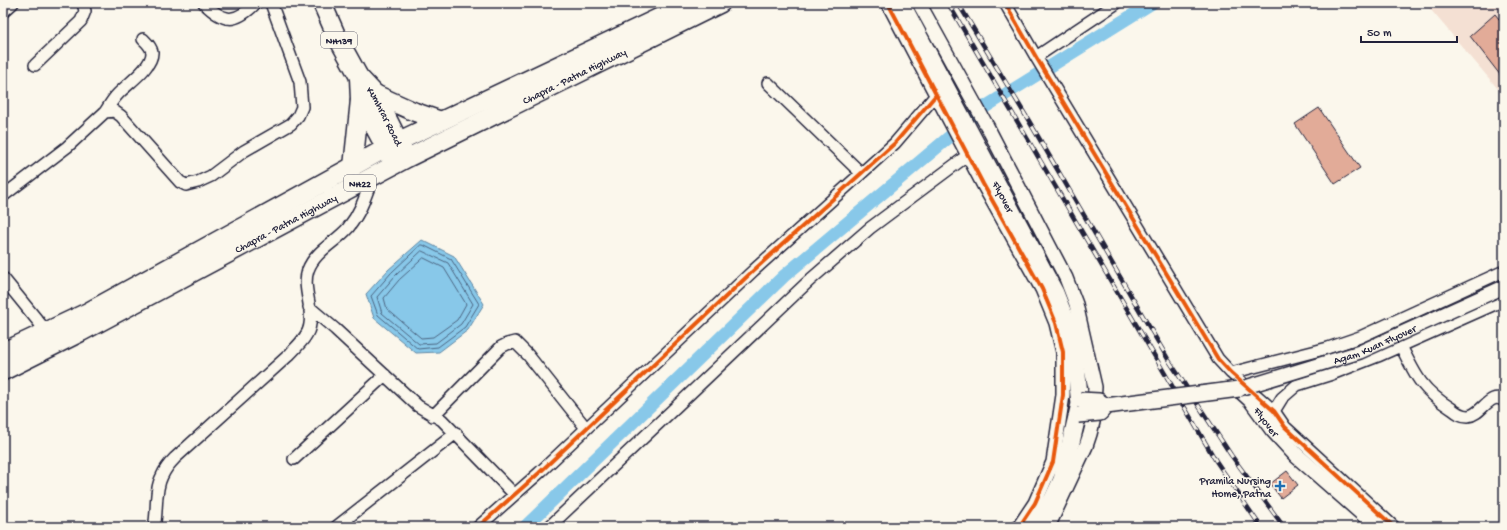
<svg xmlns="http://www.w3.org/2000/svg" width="1507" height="530" viewBox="0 0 1507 530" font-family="'Gochi Hand',sans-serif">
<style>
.built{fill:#f4e0d3}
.water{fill:#88c8e9;stroke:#5f86a3}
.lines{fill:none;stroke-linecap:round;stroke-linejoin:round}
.shore{stroke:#4b6481;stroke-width:1}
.canal{stroke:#88c8e9;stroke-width:13}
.building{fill:#e2ab98;stroke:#22223b}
.minor-casing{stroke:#22223b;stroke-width:14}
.tertiary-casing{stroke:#22223b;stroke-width:16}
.secondary-casing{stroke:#22223b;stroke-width:18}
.primary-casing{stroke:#22223b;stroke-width:20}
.trunk-casing{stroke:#22223b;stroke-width:21}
.minor{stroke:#fbf7ec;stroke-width:11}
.tertiary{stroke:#fbf7ec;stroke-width:13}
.secondary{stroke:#fbf7ec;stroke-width:15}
.primary{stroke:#fbf7ec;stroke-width:17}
.trunk{stroke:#fbf7ec;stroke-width:18}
.rail-casing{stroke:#22223b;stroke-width:4.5}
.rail{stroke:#fbf7ec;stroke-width:3;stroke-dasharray:9;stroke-linecap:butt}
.tertiary-bridge-casing{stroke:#22223b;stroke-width:16;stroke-linecap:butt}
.secondary-bridge-casing{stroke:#22223b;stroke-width:18;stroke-linecap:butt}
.tertiary-bridge{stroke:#fbf7ec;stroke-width:13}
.secondary-bridge{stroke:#fbf7ec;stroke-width:15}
.cycleway-casing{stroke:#fbf7ec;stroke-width:6}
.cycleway{stroke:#e8590c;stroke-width:4}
.poi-dot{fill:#1f6fb2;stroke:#fbf7ec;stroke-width:1.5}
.labels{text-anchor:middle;stroke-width:3.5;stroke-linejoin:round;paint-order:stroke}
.shield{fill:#fbf7ec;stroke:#636270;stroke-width:1}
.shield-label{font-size:10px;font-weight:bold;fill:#22223b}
.street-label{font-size:11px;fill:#22223b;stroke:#fbf7ec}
.poi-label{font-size:11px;fill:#22223b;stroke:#fbf7ec;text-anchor:end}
</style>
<rect width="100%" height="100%" fill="#fbf7ec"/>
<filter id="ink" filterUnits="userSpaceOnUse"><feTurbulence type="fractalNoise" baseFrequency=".025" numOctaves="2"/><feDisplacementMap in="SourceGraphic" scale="8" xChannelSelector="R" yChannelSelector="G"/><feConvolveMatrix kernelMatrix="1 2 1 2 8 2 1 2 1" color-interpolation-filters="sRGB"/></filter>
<g filter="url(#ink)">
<!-- built -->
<path class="built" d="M1425,3H1504V96Z"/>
<!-- water -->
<path class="water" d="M422,240L454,256L484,304L468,330L439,352L416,353L374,318L366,294L388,270Z"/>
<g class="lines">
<!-- shore -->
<path class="shore" d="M421,245H423L451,259L479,304L465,327L438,347L418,349L378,315L371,296L391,273Z
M422,251L448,263L473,304L461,324L436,343L419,344L382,313L377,297L395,276Z
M424,258L444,268L466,304L457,320L433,337L421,338L387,309L384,298L399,280Z"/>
<!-- canal -->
<path class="canal" d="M525,527L784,276L985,107L1152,3"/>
</g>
<!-- building -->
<path class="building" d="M1495,14L1504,25V80L1470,36Z
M1319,108L1360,168L1335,184L1295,124Z
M1287,471L1298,485L1281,498L1270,484Z"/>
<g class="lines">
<defs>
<path id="minor" d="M204,3C224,23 235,24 256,3
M1005,3L1036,57L1218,359L1231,373L1274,411L1285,427L1394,527
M3,12L13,3
M1036,57L1117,3
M35,65L81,21L85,11L83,3
M768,83L861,173
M105,112C109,106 113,99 118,94C127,84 153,67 152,52C151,46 147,43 143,39
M3,196L67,147L105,112L114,111L121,116L180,182L186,185L198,182L211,176L244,151L291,124L298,116L302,107L300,82L271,3
M3,278L46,331
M309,307L335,329L418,406L442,420L514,494
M1401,346C1416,377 1422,390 1452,409C1457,413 1461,416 1468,416C1482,415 1490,390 1504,401
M1231,373L1328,348L1360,337L1504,271
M1274,411L1282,398L1297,385L1332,374L1378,356L1504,300
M433,416L501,347L507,344L515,342L528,355L586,428
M294,459L385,375
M345,520L352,527
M154,527C158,511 154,491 162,476C165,469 170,463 175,458L290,354C297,346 309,336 310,324C313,306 302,288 308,270C315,251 336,242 348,228C361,212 366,195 373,176
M336,527L456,433
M478,527L539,473L754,270L895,143L936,95
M549,527L810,280L870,228L968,155"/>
<path id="tertiary" d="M888,3L983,184L1042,289L1056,323L1063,352V395L1053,462L1035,503L1019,527
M919,3L987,126L1066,278L1076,304L1095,387L1093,422L1090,434L1086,446L1048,527"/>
<g id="secondary">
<path id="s1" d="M1239,389L1251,400L1273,430L1296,455L1378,527"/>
</g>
<g id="primary">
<path id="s2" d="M901,3L1055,293L1066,321L1076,366L1080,404L1062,480L1053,499L1036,527"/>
</g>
<g id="trunk">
<path id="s3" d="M322,3L336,35L359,77L375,94L404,152"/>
<path d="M359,77L360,100L391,158"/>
<path d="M375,94L415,112L441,121"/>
<path d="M353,167L360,100"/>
<path d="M3,352L88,312L399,141L690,3"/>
<path id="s4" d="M3,371L81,332L407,158L721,3"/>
</g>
</defs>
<!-- minor casing -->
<use href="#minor" class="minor-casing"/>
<!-- tertiary casing -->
<use href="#tertiary" class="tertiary-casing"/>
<!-- secondary casing -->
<use href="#secondary" class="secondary-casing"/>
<!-- primary casing -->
<use href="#primary" class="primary-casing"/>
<!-- trunk casing -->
<use href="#trunk" class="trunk-casing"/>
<!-- minor -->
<use href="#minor" class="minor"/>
<!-- tertiary -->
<use href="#tertiary" class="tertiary"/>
<!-- secondary -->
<use href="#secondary" class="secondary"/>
<!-- primary -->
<use href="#primary" class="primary"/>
<!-- trunk -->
<use href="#trunk" class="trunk"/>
<defs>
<path id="rail" d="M948,3L1216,461L1261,527
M958,3L1029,121L1168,359L1231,455L1284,527"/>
</defs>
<!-- rail casing -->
<use href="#rail" class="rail-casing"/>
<!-- rail -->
<use href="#rail" class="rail"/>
<defs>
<g id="tertiary-bridge">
<path id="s5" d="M1239,389L1360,352L1504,287"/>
</g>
<path id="secondary-bridge" d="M1080,400L1099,401L1106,406
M1078,415L1100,413L1106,406L1239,389"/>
</defs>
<!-- tertiary-bridge casing -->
<use href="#tertiary-bridge" class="tertiary-bridge-casing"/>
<!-- secondary-bridge casing -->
<use href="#secondary-bridge" class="secondary-bridge-casing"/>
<!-- tertiary-bridge -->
<use href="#tertiary-bridge" class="tertiary-bridge"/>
<!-- secondary-bridge -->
<use href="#secondary-bridge" class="secondary-bridge"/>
<defs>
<path id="cycleway" d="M888,3L983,184L1042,289L1056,323L1063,352V395L1053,462L1035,503L1019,527
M1005,3L1036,57L1218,359L1231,373L1274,411L1285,427L1394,527
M478,527L539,473L754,270L895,143L936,95"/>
</defs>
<!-- cycleway casing -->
<use href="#cycleway" class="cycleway-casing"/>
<!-- cycleway -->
<use href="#cycleway" class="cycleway"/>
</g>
</g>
<!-- markers -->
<path class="poi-dot" d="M1278 480h4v4h4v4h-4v4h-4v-4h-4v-4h4z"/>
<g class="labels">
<!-- shield labels -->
<g class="shield">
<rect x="321" y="32" width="36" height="16" rx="3"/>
<rect x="344" y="175" width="32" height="16" rx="3"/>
</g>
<g class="shield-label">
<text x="339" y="44">NH139</text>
<text x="360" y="187">NH22</text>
</g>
<!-- street labels -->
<g class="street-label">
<text dy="4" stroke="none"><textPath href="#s4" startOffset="643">Chapra - Patna Highway</textPath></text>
<text dy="4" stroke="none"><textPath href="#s3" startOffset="130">Kumhrar Road</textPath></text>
<text dy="4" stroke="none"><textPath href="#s2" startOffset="219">Flyover</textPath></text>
<text dy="4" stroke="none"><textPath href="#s4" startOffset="319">Chapra - Patna Highway</textPath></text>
<text dy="4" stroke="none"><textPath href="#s5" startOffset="143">Agam Kuan Flyover</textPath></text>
<text dy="4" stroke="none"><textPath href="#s1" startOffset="43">Flyover</textPath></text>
</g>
<!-- poi labels -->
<g class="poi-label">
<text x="1271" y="484">Pramila Nursing<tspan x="1271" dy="13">Home, Patna</tspan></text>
</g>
</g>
<!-- margin -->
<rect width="1507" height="530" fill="none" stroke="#fbf7ec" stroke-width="16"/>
<rect x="8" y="8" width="1491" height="514" fill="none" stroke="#22223b" stroke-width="1.5" filter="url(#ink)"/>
<!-- scale -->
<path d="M1361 36v6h96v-6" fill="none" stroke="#22223b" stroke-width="2"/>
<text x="1367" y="36" font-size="12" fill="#22223b" stroke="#fbf7ec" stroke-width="3" paint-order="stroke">50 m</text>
</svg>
